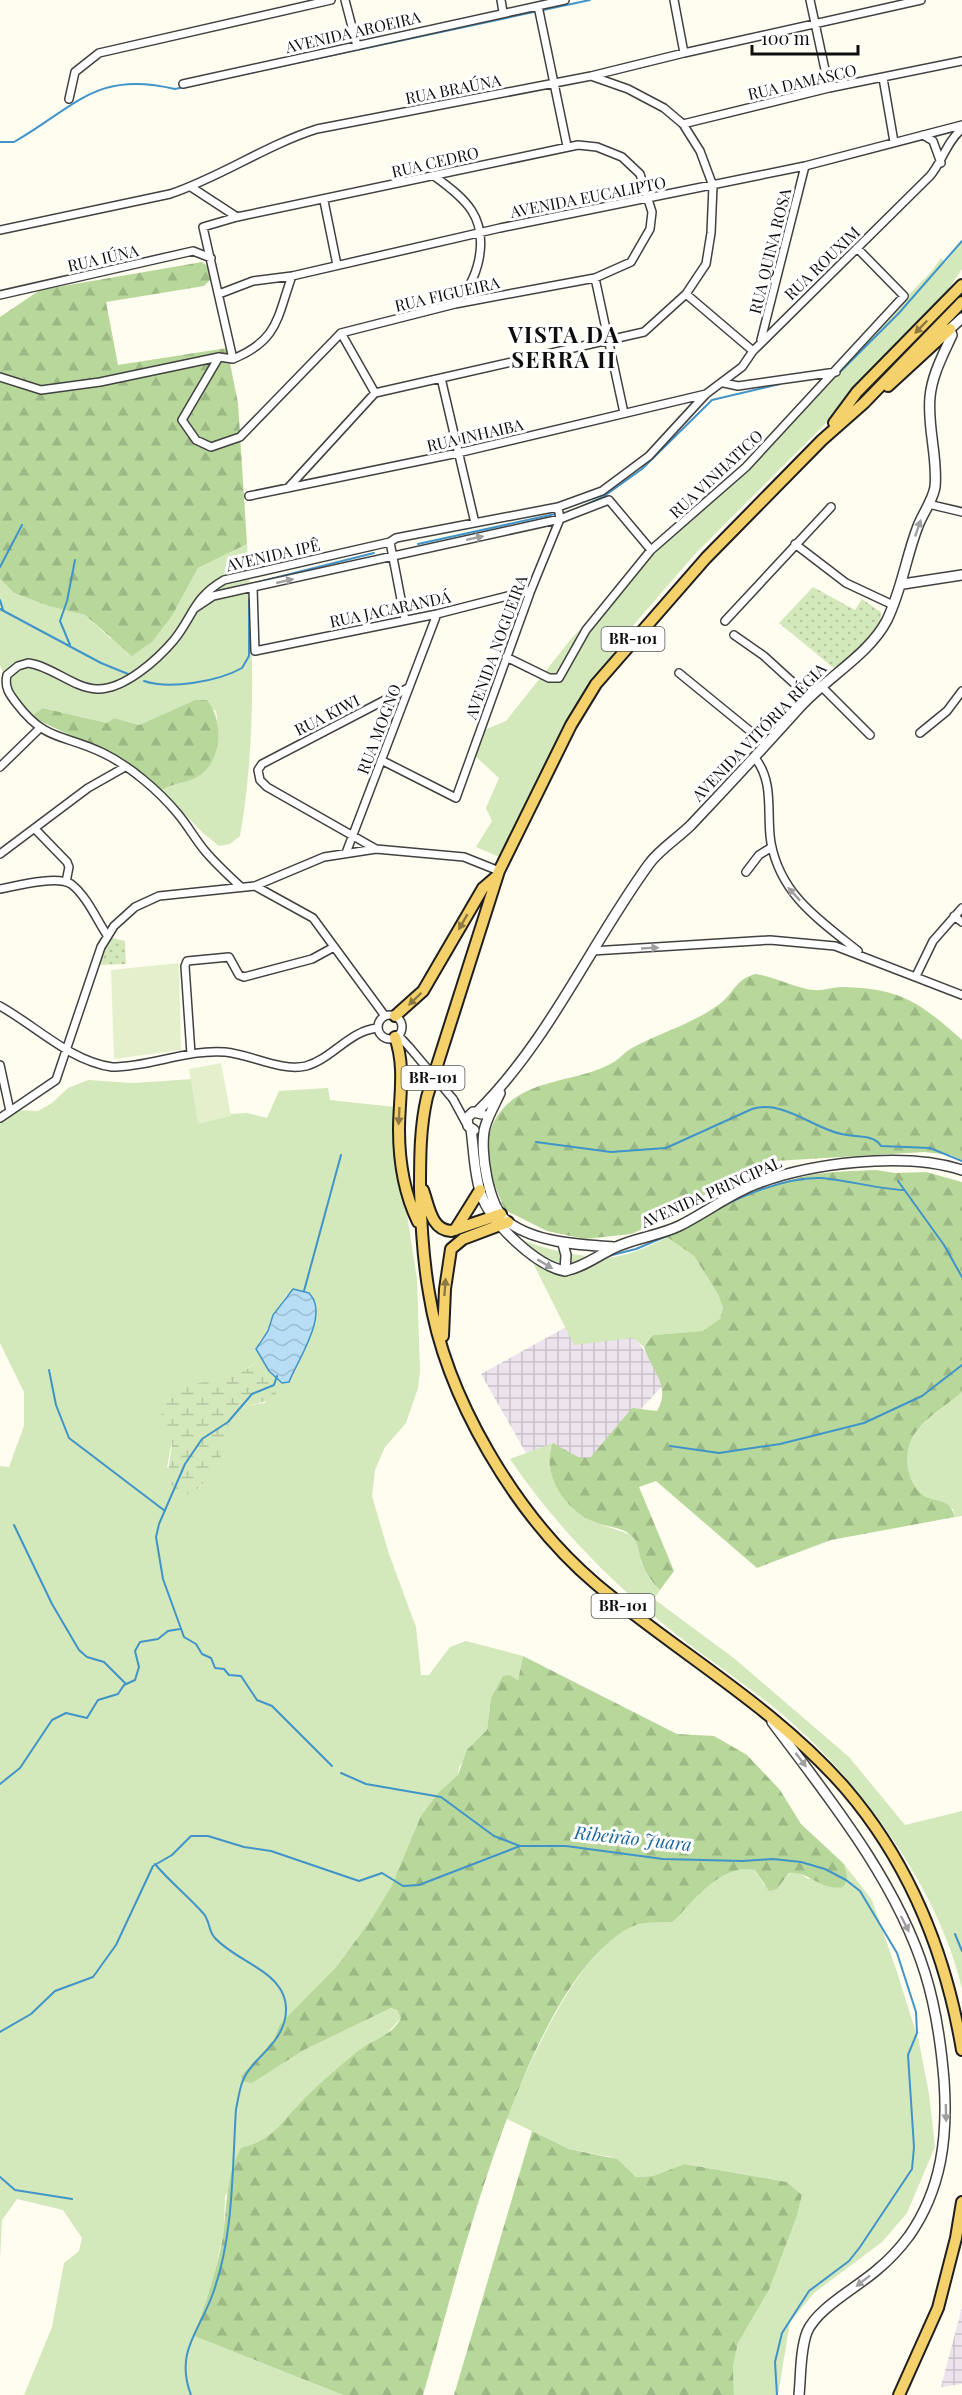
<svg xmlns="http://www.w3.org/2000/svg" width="962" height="2395" viewBox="0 0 962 2395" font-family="'Playfair Display',serif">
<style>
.industrial{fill:url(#industrial-grid)}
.grass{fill:#d3e8bb;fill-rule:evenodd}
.forest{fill:url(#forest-firs)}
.wetland{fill:url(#wetland-marsh)}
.park{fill:url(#park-dots)}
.pitch{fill:#e4f0cc}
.water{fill:url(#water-waves);stroke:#4094c9;stroke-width:1.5}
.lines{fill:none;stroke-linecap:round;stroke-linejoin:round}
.stream{stroke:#4094c9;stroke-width:2}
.minor-casing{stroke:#414141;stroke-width:10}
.tertiary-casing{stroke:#414141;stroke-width:12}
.primary-casing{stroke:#1f1f1f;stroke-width:14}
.minor{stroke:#fff;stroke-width:7}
.tertiary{stroke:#fff;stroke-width:9}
.primary{stroke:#f4d16b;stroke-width:10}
.minor-bridge-casing{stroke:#414141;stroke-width:10;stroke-linecap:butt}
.minor-bridge{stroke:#fff;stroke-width:7}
.oneway{fill:#8c7941}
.oneway2{fill:#9f9f9f}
.labels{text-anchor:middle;stroke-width:6;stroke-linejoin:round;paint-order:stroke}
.shield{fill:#fff;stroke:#565656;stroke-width:1.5}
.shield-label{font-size:15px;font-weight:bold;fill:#0e0e0e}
.street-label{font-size:16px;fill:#0e0e0e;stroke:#fff}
.water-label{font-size:18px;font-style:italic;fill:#1b669d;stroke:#fff}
.district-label{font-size:22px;font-weight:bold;letter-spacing:1.5px;fill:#0e0e0e;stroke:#fff}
</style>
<defs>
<pattern id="industrial-grid" width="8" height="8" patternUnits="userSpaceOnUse" patternTransform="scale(1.5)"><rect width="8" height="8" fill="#ece3ed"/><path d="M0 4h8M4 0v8" fill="none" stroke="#c9c2ca"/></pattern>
<pattern id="forest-firs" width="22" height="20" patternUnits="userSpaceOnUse" patternTransform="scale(1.5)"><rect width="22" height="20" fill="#b7d89a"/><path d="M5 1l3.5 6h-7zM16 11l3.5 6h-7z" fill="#9cb884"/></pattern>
<pattern id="wetland-marsh" width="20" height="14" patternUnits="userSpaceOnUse" patternTransform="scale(1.5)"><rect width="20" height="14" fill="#d3e8bb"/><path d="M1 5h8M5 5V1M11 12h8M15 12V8" fill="none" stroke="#b4c6a0"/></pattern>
<pattern id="park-dots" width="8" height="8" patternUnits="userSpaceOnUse" patternTransform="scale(1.5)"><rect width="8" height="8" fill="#d3e8bb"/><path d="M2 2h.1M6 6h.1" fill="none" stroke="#b4c6a0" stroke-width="1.8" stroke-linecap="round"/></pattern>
<pattern id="water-waves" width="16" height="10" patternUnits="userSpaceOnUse" patternTransform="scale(1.5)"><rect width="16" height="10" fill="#b7def4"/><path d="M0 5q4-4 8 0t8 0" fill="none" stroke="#9cbdd0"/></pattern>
</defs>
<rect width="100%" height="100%" fill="#fffcf0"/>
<!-- industrial -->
<path class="industrial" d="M568,1326L627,1328L667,1381L586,1468L551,1497L481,1374Z
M962,2307V2384L941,2387Z"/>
<!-- grass -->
<path class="grass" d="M962,241V269L925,324L695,554L630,629L587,690L561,733L502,858L476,847L492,821L486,808L499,778L473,754L484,730L506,721L571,639L931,272L941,258L945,263Z
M247,544C253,641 257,740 240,836L230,844L219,846L203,833L161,790C168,786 176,785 184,782C215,769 221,742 216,711L195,700L139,725L114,718L107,723L44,708L33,715L15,701L0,665V579L14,593L48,606L85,615L110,638L153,641L172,616L198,568Z
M193,1079L200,1116L247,1113L267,1118L279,1091L328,1088L330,1100L395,1107L398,1156L417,1279L420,1371L418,1388L406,1423L385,1447L375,1470L372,1496L389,1554L416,1627L421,1675H429L450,1647L466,1641L523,1656L518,1682L491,1698L487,1730L459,1767L458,1775L439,1792L411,1841L391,1887L372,1918L337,1966L280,2024L274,2039L241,2076L243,2082L252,2083L304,2050L391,2008L397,2010L401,2018L381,2040L361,2049L297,2106L272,2135L261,2143L225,2196L224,2229L214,2277L194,2336L343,2395H24L52,2327L64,2263L79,2251L82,2238L63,2210L17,2199L2,2220L0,2259V1466L9,1467L24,1426V1392L0,1343V1120L17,1110L38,1111L52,1103L68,1088L88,1080L133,1083ZM287,1294L306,1347L296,1364L289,1382L259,1342L268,1331L273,1315ZM255,1363L266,1403C252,1404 230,1408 227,1425C226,1434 228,1440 224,1448C218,1463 208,1476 199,1489L167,1467L173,1435L198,1384L239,1374Z
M667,1237L694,1256L718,1294L723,1308L720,1320L703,1331L653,1335L644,1347L633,1338L574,1345L521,1239C542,1249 591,1260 614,1257C632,1254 651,1246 667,1237Z
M962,1392V1516L955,1517L953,1509C944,1504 931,1501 923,1495C905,1481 902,1450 916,1432C929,1416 947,1405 962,1392Z
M553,1443L550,1449L576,1511L593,1522L632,1535L638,1545L641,1562L650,1579L660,1590L654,1599L735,1659L849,1757L905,1825L962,1811V1989C940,1891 859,1779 783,1715C739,1678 690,1648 647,1610C594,1565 549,1516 510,1459Z
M844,1864L872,1900L896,1969L919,2042L929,2094L935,2147L907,2213L882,2242L814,2293L790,2322L778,2395H734L733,2366L738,2343L769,2290L797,2216L802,2195L787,2182L686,2164L653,2176L636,2177L611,2157L569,2149L505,2118C531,2063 579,1941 641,1923C651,1920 663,1923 673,1922C694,1900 720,1863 755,1870L764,1885L777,1888L790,1873L798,1872L808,1879L847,1873Z"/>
<!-- forest -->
<path class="forest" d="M202,262L211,269L212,278L204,286L106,302L118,365L227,348L238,403L247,544L198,568L172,616L153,641L132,656L85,615L48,606L14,593L0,579V317L40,290Z
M195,700H207C224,721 223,762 197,777C186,783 172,784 161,790L118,758L40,721L33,715L43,708L107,723L114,718L139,725Z
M756,974C776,977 795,988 814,990C823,991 833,987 842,987C900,988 921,1003 962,1040V1160L951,1155L924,1152L775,1161L746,1168L671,1217L631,1234L585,1239L547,1231L505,1210C491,1179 476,1142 501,1111C528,1077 579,1083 614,1062C620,1058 625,1052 632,1048C661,1032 696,1023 722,1002C735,991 737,978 756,974Z
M876,1170L895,1173L926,1172L962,1182V1392C947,1405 928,1416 916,1432C902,1450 905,1481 923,1495C937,1505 948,1495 955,1517L831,1540L757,1568L656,1481L639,1487L674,1571L660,1590C652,1582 646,1574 642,1563C638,1554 640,1545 633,1537C624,1527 606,1527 594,1522C566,1511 540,1473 553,1443L578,1457L590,1458L632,1408L657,1411C672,1386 651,1370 644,1347L653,1335L703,1331L720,1319L723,1308L718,1294L694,1256L667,1237C712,1212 760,1185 811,1175C832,1171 855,1171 876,1170Z
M523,1656L677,1734L714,1736L747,1755L780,1790L801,1824L844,1864C847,1873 849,1879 843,1887C820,1891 808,1870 789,1873L777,1889L769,1891L755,1870C721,1863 694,1900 673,1922C657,1923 644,1920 629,1928C523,1986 457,2281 423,2395H343L194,2336C206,2301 219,2266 224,2229C227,2199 227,2175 241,2148C275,2140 281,2121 305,2098C322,2081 340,2066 358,2051C373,2039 391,2037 401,2018L397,2010L391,2008L304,2050L252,2083L243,2082L241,2076L274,2039L280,2024L337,1966L372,1918L391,1887L421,1816L439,1792L458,1775L467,1750L487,1730L491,1698L503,1676L510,1675L518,1681Z
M532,2131L569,2149L617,2159L636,2177L653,2176L685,2164L787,2182L802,2195L797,2216L769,2290L738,2343L733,2366L734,2395H454Z"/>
<!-- wetland -->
<path class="wetland" d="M255,1363L276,1389V1397C264,1404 248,1403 237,1411C224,1420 230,1433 226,1445C219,1463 206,1482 192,1495C155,1489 173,1461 172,1438C172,1429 162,1417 158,1408C172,1377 229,1386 255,1363Z"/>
<!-- park -->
<path class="park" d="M813,587L855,610L862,599L881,612C883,630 847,657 835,669L779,623Z
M108,937L125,941L126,964L97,965Z"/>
<!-- pitch -->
<path class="pitch" d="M179,963L181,1050L114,1059L111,970Z
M221,1063L231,1116L198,1124L189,1069Z"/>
<!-- water -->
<path class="water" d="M293,1289L309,1293C330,1314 298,1359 289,1382L282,1383L269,1371L256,1349L268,1331L273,1315Z"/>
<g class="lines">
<!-- stream -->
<path class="stream" d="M0,142H14C76,106 97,70 175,89L590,0
M839,373L899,313L962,241
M574,510L603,497L642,469L712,400L780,384
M418,544L555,514
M0,567L22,525
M250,584L374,553
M0,600L3,610
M0,609L101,663L128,674
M70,645L60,621L67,601L75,560
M144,681C170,690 219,681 242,668L249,656V599
M536,1142L611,1152L666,1148L752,1109C785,1099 815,1131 847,1135C858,1137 875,1135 881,1146L930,1148L962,1161
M898,1181L944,1245L962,1277
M715,1210C746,1194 786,1177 821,1178C849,1180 876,1189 904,1190
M608,1256L636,1249L676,1232
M304,1291L341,1155
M49,1370L56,1405L69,1438L165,1511
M277,1376L274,1385L252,1394L228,1422L202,1439L185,1464L159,1524L156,1537L163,1579L184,1637L196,1644L202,1654L211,1658L215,1668L224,1669L229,1675L241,1676L257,1700L272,1706L332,1766
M670,1446L719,1453L780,1444L864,1423L922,1396L962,1365
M14,1525L52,1604L79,1650L87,1657L104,1662L126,1684
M341,1773L366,1784L441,1797L494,1836L520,1846H566L663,1859L743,1861L773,1859L801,1862L825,1869L846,1880L860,1891L897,1953L916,2012L917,2033L908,2055L914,2147L912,2169L860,2247L849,2261L809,2291L782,2333L775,2362L777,2395
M0,1784L20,1768L52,1720L66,1713L87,1718L98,1700L118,1694L124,1685L135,1680L139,1667L135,1651L140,1642L158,1639L168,1631L180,1629
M155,1864C170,1882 188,1896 203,1913C210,1920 208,1931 215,1938C239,1965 298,1974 284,2023C277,2044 261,2054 249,2070C240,2081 239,2096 236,2109C232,2171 234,2237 212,2296C198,2333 175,2353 191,2395
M955,1934L962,1951
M0,2032L31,2014L55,1991L93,1977L116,1945L153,1866L172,1855L191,1836H208L244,1847L271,1851L359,1881L382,1873L403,1886L419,1885L520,1846
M0,2177L15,2190L72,2199"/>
<defs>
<path id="minor" d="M345,0L357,46
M501,0L503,12
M674,0L684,53
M810,0L829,88
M538,6L567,146
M883,78L894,142
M183,84L565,0
M69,99L75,72L99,53L331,0
M683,124L829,88L962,61
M923,135L933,141L941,163
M434,176C466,199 487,217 479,259C475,278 468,290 455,304
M191,187L237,217
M324,201L337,265
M0,230L170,194C221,177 266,145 317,129L591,76L684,53L921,0
M595,278L624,413
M219,294L253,281L292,276L500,228L805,166L962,125
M686,294L753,351
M0,295L193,251L211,258
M341,333L375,393
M761,340L805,166
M219,357L182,420L196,440L211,447L240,437L341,333L455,304L595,278L631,262L650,229L652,212L640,174L622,157L597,147L578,145L237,217L203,227L233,359C279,340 277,317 292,276
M0,377L41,390L100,382L219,357L233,359
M441,378L475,523
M724,383L738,386L836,372
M288,488L375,393L644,332L686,294L706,264L711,233L713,186L700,151L683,124L664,108L628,89L591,76
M249,496L458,453L706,394
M928,504L962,512
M390,542L405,620
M795,544L846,583L893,605
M253,588L255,651L437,614L531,590
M195,608L213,596L560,519L609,500L651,550
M725,621L831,507
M734,635L764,656L809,697
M506,657L549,678H559L586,630L651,550L746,467L904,296L857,248
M679,673L766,744
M821,686L870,735
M920,733L947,711L962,691
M755,758C775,783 766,814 771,843C781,895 818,919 858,951
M381,760L456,798L531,590L560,519L558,507
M0,767L39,729
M36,830L67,862L69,867L66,882
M376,849L267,787L260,780L258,770L262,764L408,688
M346,853L437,614
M0,854L88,788L125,767
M746,872L759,855L772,847
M255,886L313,918L385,1016
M241,887C229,876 216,864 205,851C195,839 188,826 178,814C159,791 130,766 103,753C64,734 46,742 17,704C10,695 4,688 7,675L18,666L28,663C52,666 73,688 97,689C124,690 158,659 174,640C194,615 193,598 224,580L390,542L396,538L558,507L602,491L649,456L706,394L742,367L753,351L930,176C942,162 947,141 962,129
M0,889C16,886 57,875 71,884C86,895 97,920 107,935
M954,916L962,922
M592,951L770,940L835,946L962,995
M916,976L933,941L962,908
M0,1006C36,1026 70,1061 112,1067C150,1067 187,1049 225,1052C250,1054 281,1072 306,1066C332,1059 350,1030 378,1028
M378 1027a12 12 0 1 1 24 0a12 12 0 1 1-24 0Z
M398,1035L410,1048
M191,1054L185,966L187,961L229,957L239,975L244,977L312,959L334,947
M0,1065L10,1111
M453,1099L466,1123
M0,1118L56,1080L101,947L114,926L135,907L159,896L255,886L324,857L376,849L464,857L499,871"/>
<path id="tertiary" d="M903,584L962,575
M500,1093C495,1104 488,1116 485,1127C479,1149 488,1207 508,1222C536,1243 582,1245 615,1247
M477,1112C549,1041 590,945 649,864C660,849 678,838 691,825C728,786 764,747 800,707C826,678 869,655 887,620C902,589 906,557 918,526C923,513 933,500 935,487C938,457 927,427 930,397C932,375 943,355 952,335L950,329L962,318
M471,1129C474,1150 474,1174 481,1194C490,1222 536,1266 565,1271C584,1267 597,1256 614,1248C634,1238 658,1236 679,1226C703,1214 726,1197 751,1186C807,1163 904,1151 962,1170
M474,1130L468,1126L467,1118L473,1112L482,1114
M563,1244L566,1255L565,1271
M772,1722C829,1798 897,1882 925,1973C936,2008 941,2044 944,2080C948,2136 942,2189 909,2236C900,2248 889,2260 878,2269C858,2287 817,2308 807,2332C800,2351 801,2375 799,2395"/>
<path id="primary" d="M962,302L864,403L822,440L706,558L596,684L571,725L499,871L427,1097C420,1127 420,1158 420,1189C421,1223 423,1259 429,1293C445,1397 516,1516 596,1584C678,1653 775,1707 846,1789C910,1864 946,1955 962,2050
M888,386L950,329
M834,423L857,392L962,285
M395,1016L423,991L483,888L497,876
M395,1037C406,1068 399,1098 399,1130C399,1161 405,1195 418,1222
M423,1190C429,1206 431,1230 451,1231L501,1214
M455,1230L480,1190
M443,1336L445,1289L451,1249L463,1239L508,1222
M899,2395L938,2308L956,2238L962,2202"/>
</defs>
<!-- minor casing -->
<use href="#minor" class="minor-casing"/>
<!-- tertiary casing -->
<use href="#tertiary" class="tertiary-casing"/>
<!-- primary casing -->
<use href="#primary" class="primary-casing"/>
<!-- minor -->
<use href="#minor" class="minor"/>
<!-- tertiary -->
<use href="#tertiary" class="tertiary"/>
<!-- primary -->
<use href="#primary" class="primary"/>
<defs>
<path id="minor-bridge" d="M410,1048L453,1099"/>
</defs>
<!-- minor-bridge casing -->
<use href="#minor-bridge" class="minor-bridge-casing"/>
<!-- minor-bridge -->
<use href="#minor-bridge" class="minor-bridge"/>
</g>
<!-- one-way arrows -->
<defs><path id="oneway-solid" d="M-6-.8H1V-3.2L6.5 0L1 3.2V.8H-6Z" transform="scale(1.5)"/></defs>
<g class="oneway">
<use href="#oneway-solid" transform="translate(921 327) rotate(134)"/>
<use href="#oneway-solid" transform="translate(463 922) rotate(120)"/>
<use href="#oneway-solid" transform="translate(415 999) rotate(136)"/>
<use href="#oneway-solid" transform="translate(399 1116) rotate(93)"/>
<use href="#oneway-solid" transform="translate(445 1287) rotate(-86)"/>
</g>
<g class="oneway2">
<use href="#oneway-solid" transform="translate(918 528) rotate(-71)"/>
<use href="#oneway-solid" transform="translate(475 538) rotate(-12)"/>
<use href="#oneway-solid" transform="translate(285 581) rotate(-13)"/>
<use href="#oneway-solid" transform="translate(794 894) rotate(-133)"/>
<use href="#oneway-solid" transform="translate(650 948) rotate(-3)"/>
<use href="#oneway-solid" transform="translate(545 1264) rotate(31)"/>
<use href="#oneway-solid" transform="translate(801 1760) rotate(53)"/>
<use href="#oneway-solid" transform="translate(905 1924) rotate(63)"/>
<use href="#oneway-solid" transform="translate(946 2113) rotate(89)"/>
<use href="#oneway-solid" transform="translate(863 2281) rotate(142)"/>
</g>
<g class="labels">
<!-- shield labels -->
<g class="shield">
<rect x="601.5" y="627" width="63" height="24" rx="4.5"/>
<rect x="401.5" y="1066" width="63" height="24" rx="4.5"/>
<rect x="591.5" y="1594" width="63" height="24" rx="4.5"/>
</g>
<g class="shield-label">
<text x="633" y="644">BR-101</text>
<text x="433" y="1083">BR-101</text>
<text x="623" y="1611">BR-101</text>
</g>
<!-- street labels -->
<g class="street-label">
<text transform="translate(353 32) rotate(-13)" y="6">AVENIDA AROEIRA</text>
<text transform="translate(802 82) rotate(-13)" y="6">RUA DAMASCO</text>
<text transform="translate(453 89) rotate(-11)" y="6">RUA BRAÚNA</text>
<text transform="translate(435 162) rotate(-13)" y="6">RUA CEDRO</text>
<text transform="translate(588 197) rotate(-11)" y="6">AVENIDA EUCALIPTO</text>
<text transform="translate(770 251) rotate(-76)" y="6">RUA QUINA ROSA</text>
<text transform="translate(103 258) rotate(-13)" y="6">RUA IÚNA</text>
<text transform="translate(822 263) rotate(-44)" y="6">RUA ROUXIM</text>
<text transform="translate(447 294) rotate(-13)" y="6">RUA FIGUEIRA</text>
<text transform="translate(475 435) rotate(-13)" y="6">RUA INHAIBA</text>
<text transform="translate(716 474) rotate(-43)" y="6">RUA VINHATICO</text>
<text transform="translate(273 555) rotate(-13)" y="6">AVENIDA IPÊ</text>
<text transform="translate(390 609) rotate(-12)" y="6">RUA JACARANDÁ</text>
<text transform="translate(496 647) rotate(-70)" y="6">AVENIDA NOGUEIRA</text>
<text transform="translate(327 715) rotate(-27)" y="6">RUA KIWI</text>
<text transform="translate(379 729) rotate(-69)" y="6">RUA MOGNO</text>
<text transform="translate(759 732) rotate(-46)" y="6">AVENIDA VITÓRIA RÉGIA</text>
<text transform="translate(711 1192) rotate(-24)" y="6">AVENIDA PRINCIPAL</text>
</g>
<!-- water labels -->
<g class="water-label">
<text transform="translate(633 1839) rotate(6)" y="6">Ribeirão Juara</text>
</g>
<!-- district labels -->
<g class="district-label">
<text x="564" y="343">VISTA DA<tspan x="564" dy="25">SERRA II</tspan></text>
</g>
</g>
<!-- scale -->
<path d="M752 45v9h106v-9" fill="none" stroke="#0e0e0e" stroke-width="3"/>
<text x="761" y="45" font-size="18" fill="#0e0e0e" stroke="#ffffff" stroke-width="4.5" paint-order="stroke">100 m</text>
</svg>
